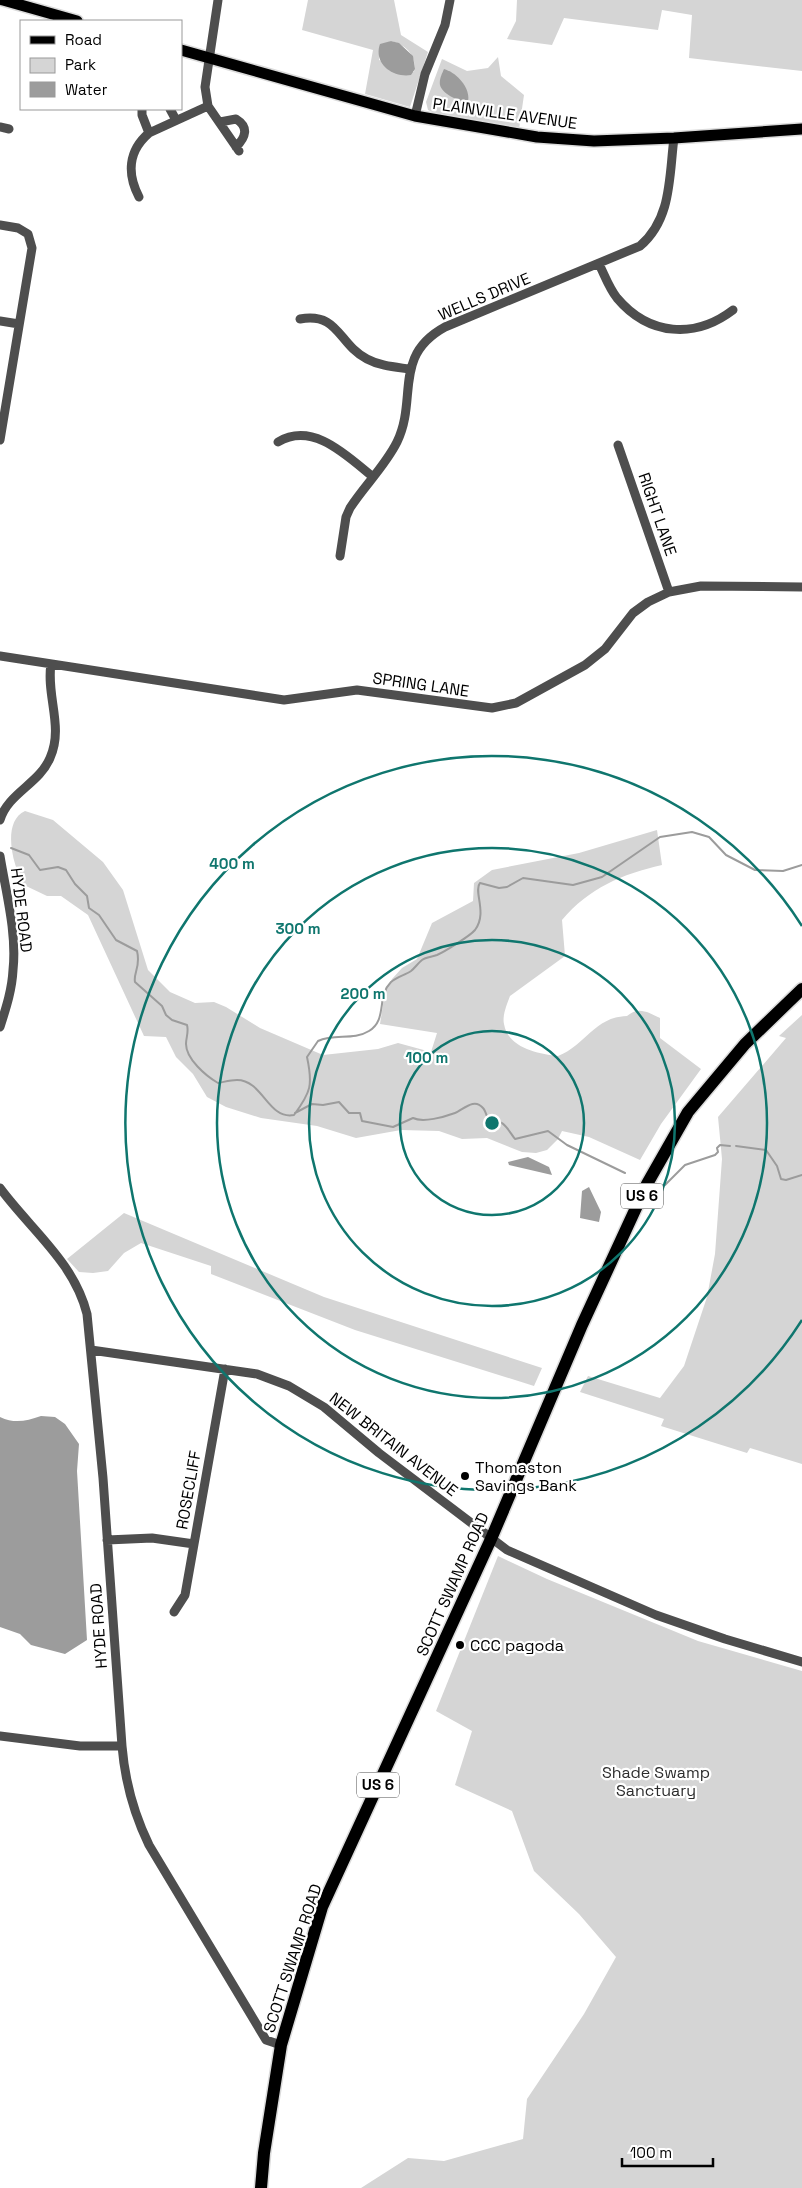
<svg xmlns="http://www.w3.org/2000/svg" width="802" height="2188" viewBox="0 0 802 2188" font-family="'Space Grotesk',sans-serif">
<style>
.green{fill:#d5d5d5;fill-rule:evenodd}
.water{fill:#9c9c9c}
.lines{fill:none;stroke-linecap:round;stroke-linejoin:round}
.stream{stroke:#9c9c9c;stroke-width:2}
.major-casing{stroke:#dbdbdb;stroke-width:14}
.highway-casing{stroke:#dbdbdb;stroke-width:15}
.minor{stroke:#4e4e4e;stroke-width:9}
.major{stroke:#000;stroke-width:11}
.highway{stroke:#000;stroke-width:12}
.ring{fill:none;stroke:#0f766e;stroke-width:2.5}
.poi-dot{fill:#000;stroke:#fff;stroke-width:2}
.labels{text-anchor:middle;stroke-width:4.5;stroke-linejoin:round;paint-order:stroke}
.shield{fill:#fff;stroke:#4c4c4c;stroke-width:1}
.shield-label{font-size:15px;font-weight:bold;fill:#000}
.street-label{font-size:16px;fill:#000;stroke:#fff}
.poi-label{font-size:16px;fill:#000;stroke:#fff;text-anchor:start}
.park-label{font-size:16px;fill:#2c2c2c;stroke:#fff}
.centre{fill:#0f766e;stroke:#fff;stroke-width:2.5}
.ring-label{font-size:15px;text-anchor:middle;font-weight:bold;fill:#0f766e;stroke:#fff;stroke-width:4.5;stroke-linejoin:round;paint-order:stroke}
</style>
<rect width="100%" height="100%" fill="#fff"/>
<!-- green -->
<path class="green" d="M308,0H394L401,35L428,52L410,107L365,94L373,50L302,30ZM391,41C407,45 417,56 414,72L379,60V48Z
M517,0H802V71L689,58L692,15L662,10L658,30L564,18L552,45L507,39L516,21Z
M498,57L501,76L524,95L519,129L436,114L428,110L426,102L442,59L467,71L488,68ZM448,70L464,85L459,100C443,92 438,88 443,71Z
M25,811L53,820L103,862L123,890L148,970L170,992L195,1003L214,1002L226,1007L260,1028L323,1055L378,1049L398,1043L431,1052L437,1033L380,1024L385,992L392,979L402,968L417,959L432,923L473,901L474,883L492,870L579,853L657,830L662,865C622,874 589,888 562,920L565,956L510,996C507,1004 502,1016 504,1024C508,1048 538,1054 558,1056C586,1045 594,1017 627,1016C638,1006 648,1012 660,1018V1038L701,1069L661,1124L640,1160L589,1137L562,1131L558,1139L547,1150L536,1153L522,1152L487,1138L462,1139L439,1131L401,1130L356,1138L317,1126L261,1118L226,1107L207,1097L193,1074L176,1057L166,1037L144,1036L88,915L61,896H47L24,885C13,867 1,822 25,811Z
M802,1015V1464L750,1448L747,1453L661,1426L664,1419L580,1392L588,1376L660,1398L684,1366L707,1297L715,1254L722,1159L718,1117L786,1038L779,1036Z
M124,1213L324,1297L542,1368L534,1386L355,1330L211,1274V1266L141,1243L124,1253L108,1271L93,1273L79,1272L67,1259Z
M498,1556L547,1579L698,1641L802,1671V2188H361L408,2158L444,2161L523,2139L527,2099L584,2014L616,1957L579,1914L534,1871L512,1811L455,1785L472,1731L436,1711Z"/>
<!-- water -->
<path class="water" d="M391,41L399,43L413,56L415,69L411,75C393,78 373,64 380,44Z
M444,69C456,72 471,88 468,101C461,103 442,94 440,85C439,80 442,73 444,69Z
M528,1157L549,1167L552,1175L509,1165L508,1162Z
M589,1187L601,1212L599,1222L580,1218L582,1191Z
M41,1416L55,1417L65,1424L79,1444L77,1471L87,1640L65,1654L31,1645L20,1634L0,1627V1417C15,1424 26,1421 41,1416Z"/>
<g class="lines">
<!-- stream -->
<path class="stream" d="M11,848L29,855L40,870L58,867L66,870L75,884L87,896L89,908L99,915L116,940L137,951C141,967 133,973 135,982L162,1006L166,1015L172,1020L187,1025C189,1032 186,1037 186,1044C186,1059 206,1076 218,1083C224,1082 230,1080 237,1080C263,1080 268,1120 294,1115C311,1092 313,1085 307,1057L318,1041C335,1033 353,1041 369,1031C388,1019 376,997 391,982C397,977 405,975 411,971C415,968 418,963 422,960C426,957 432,957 437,955C444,952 470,936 475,930C488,913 473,891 480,883L499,888L507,887L523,878L573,885L602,877L660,837L692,832L709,837L726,855L755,870L783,871L802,865
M295,1113L312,1104L323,1105L339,1102L349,1113H360L362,1121L393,1127L413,1118C423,1123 444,1117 455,1113C463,1110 474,1097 483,1108C486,1111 487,1118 489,1122C503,1117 508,1130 515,1139L548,1131L567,1145L625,1173
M736,1146L766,1150L777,1166L781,1179L786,1180L802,1175
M660,1186L665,1185L685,1165L715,1155L718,1152L717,1148L720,1145L730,1146"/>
<defs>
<path id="major" d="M3,0L77,21
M181,50L415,116L537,137L594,141L674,138L802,129"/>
<path id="highway" d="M261,2188L264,2153L281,2045L322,1907L491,1539L582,1325L647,1184L688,1112L745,1044L802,989"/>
</defs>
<!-- major casing -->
<use href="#major" class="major-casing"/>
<!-- highway casing -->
<use href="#highway" class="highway-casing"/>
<!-- minor -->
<path class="minor" d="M218,0L205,87L208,106L239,151
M142,109V115L149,133
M170,109L176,120
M415,116L425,74L445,25L450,0
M220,122L236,119C249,127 246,137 236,147
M0,127L9,129
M139,197C127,174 128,151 149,133L208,106
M0,225L18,228L28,234L32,248L0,440
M599,264C605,276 609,288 617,298C649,336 695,339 733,310
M300,319C339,312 338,344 367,359C380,366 395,367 409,369
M0,321L19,324
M278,442C313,421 347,456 373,477
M618,445L669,592
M340,556L346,517L350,508C365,485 385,466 397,442C418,399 392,356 445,327L640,246C672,219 669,176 674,138
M0,656L284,700L357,690L492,708L516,703L585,665L605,649L633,613L648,602L669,592L701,586L802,587
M0,820C8,793 39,784 50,758C64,727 46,696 51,664
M0,856C6,893 17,933 13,970C12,990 6,1008 0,1027
M0,1188C31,1230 74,1262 87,1314L103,1478L122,1746C125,1782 133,1812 149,1845L266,2040L281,2045
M91,1350L257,1374L289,1386L324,1407L379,1453L507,1550L656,1615L725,1639L802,1662
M107,1540L152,1538L194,1544
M174,1612L185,1595L225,1369
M0,1736L80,1746H122"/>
<!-- major -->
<use href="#major" class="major"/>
<!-- highway -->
<use href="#highway" class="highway"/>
</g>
<!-- distance rings -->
<g class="ring">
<circle cx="492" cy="1123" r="92"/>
<circle cx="492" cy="1123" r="183"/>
<circle cx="492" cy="1123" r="275"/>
<path d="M802 1320A367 367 0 1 1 802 926"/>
</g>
<!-- markers -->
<g class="poi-dot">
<circle cx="465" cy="1476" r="5"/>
<circle cx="460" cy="1645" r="5"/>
</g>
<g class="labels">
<!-- shield labels -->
<g class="shield">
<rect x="621" y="1183.5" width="42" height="25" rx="4"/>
<rect x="357" y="1772.5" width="42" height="25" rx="4"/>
</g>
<g class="shield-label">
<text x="642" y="1201">US 6</text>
<text x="378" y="1790">US 6</text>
</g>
<!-- street labels -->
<g class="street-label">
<text transform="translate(505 113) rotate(8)" y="6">PLAINVILLE AVENUE</text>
<text transform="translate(484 296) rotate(-23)" y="6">WELLS DRIVE</text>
<text transform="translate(658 514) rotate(71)" y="6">RIGHT LANE</text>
<text transform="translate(421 684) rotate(8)" y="6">SPRING LANE</text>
<text transform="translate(22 910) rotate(83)" y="6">HYDE ROAD</text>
<text transform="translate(394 1444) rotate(38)" y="6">NEW BRITAIN AVENUE</text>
<text transform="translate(188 1490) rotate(-80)" y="6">ROSECLIFF</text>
<text transform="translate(452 1584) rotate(-66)" y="6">SCOTT SWAMP ROAD</text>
<text transform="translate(98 1626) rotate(-94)" y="6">HYDE ROAD</text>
<text transform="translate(292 1958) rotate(-72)" y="6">SCOTT SWAMP ROAD</text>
</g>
<!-- poi labels -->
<g class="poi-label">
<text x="475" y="1473">Thomaston<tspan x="475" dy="18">Savings Bank</tspan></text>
<text x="470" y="1651">CCC pagoda</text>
</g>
<!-- park labels -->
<g class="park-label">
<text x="656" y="1778">Shade Swamp<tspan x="656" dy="18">Sanctuary</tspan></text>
</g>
</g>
<circle cx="492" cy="1123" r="8" class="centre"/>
<g class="ring-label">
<text x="232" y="869">400 m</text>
<text x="298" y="934">300 m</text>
<text x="363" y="999">200 m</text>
<text x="427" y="1063">100 m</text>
</g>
<!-- legend -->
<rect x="20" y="20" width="162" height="90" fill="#ffffff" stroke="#999999"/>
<rect x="30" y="36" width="25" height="8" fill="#000000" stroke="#999999"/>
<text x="65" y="45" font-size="15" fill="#000000">Road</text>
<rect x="30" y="58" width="25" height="15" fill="#d5d5d5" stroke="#999999"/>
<text x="65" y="70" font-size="15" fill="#000000">Park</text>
<rect x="30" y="82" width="25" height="15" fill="#9c9c9c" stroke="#999999"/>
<text x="65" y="95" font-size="15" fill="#000000">Water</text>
<!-- scale -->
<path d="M622 2158v8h91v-8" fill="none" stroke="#000000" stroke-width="2.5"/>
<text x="630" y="2158" font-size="15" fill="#000000" stroke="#ffffff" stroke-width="4" paint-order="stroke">100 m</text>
</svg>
